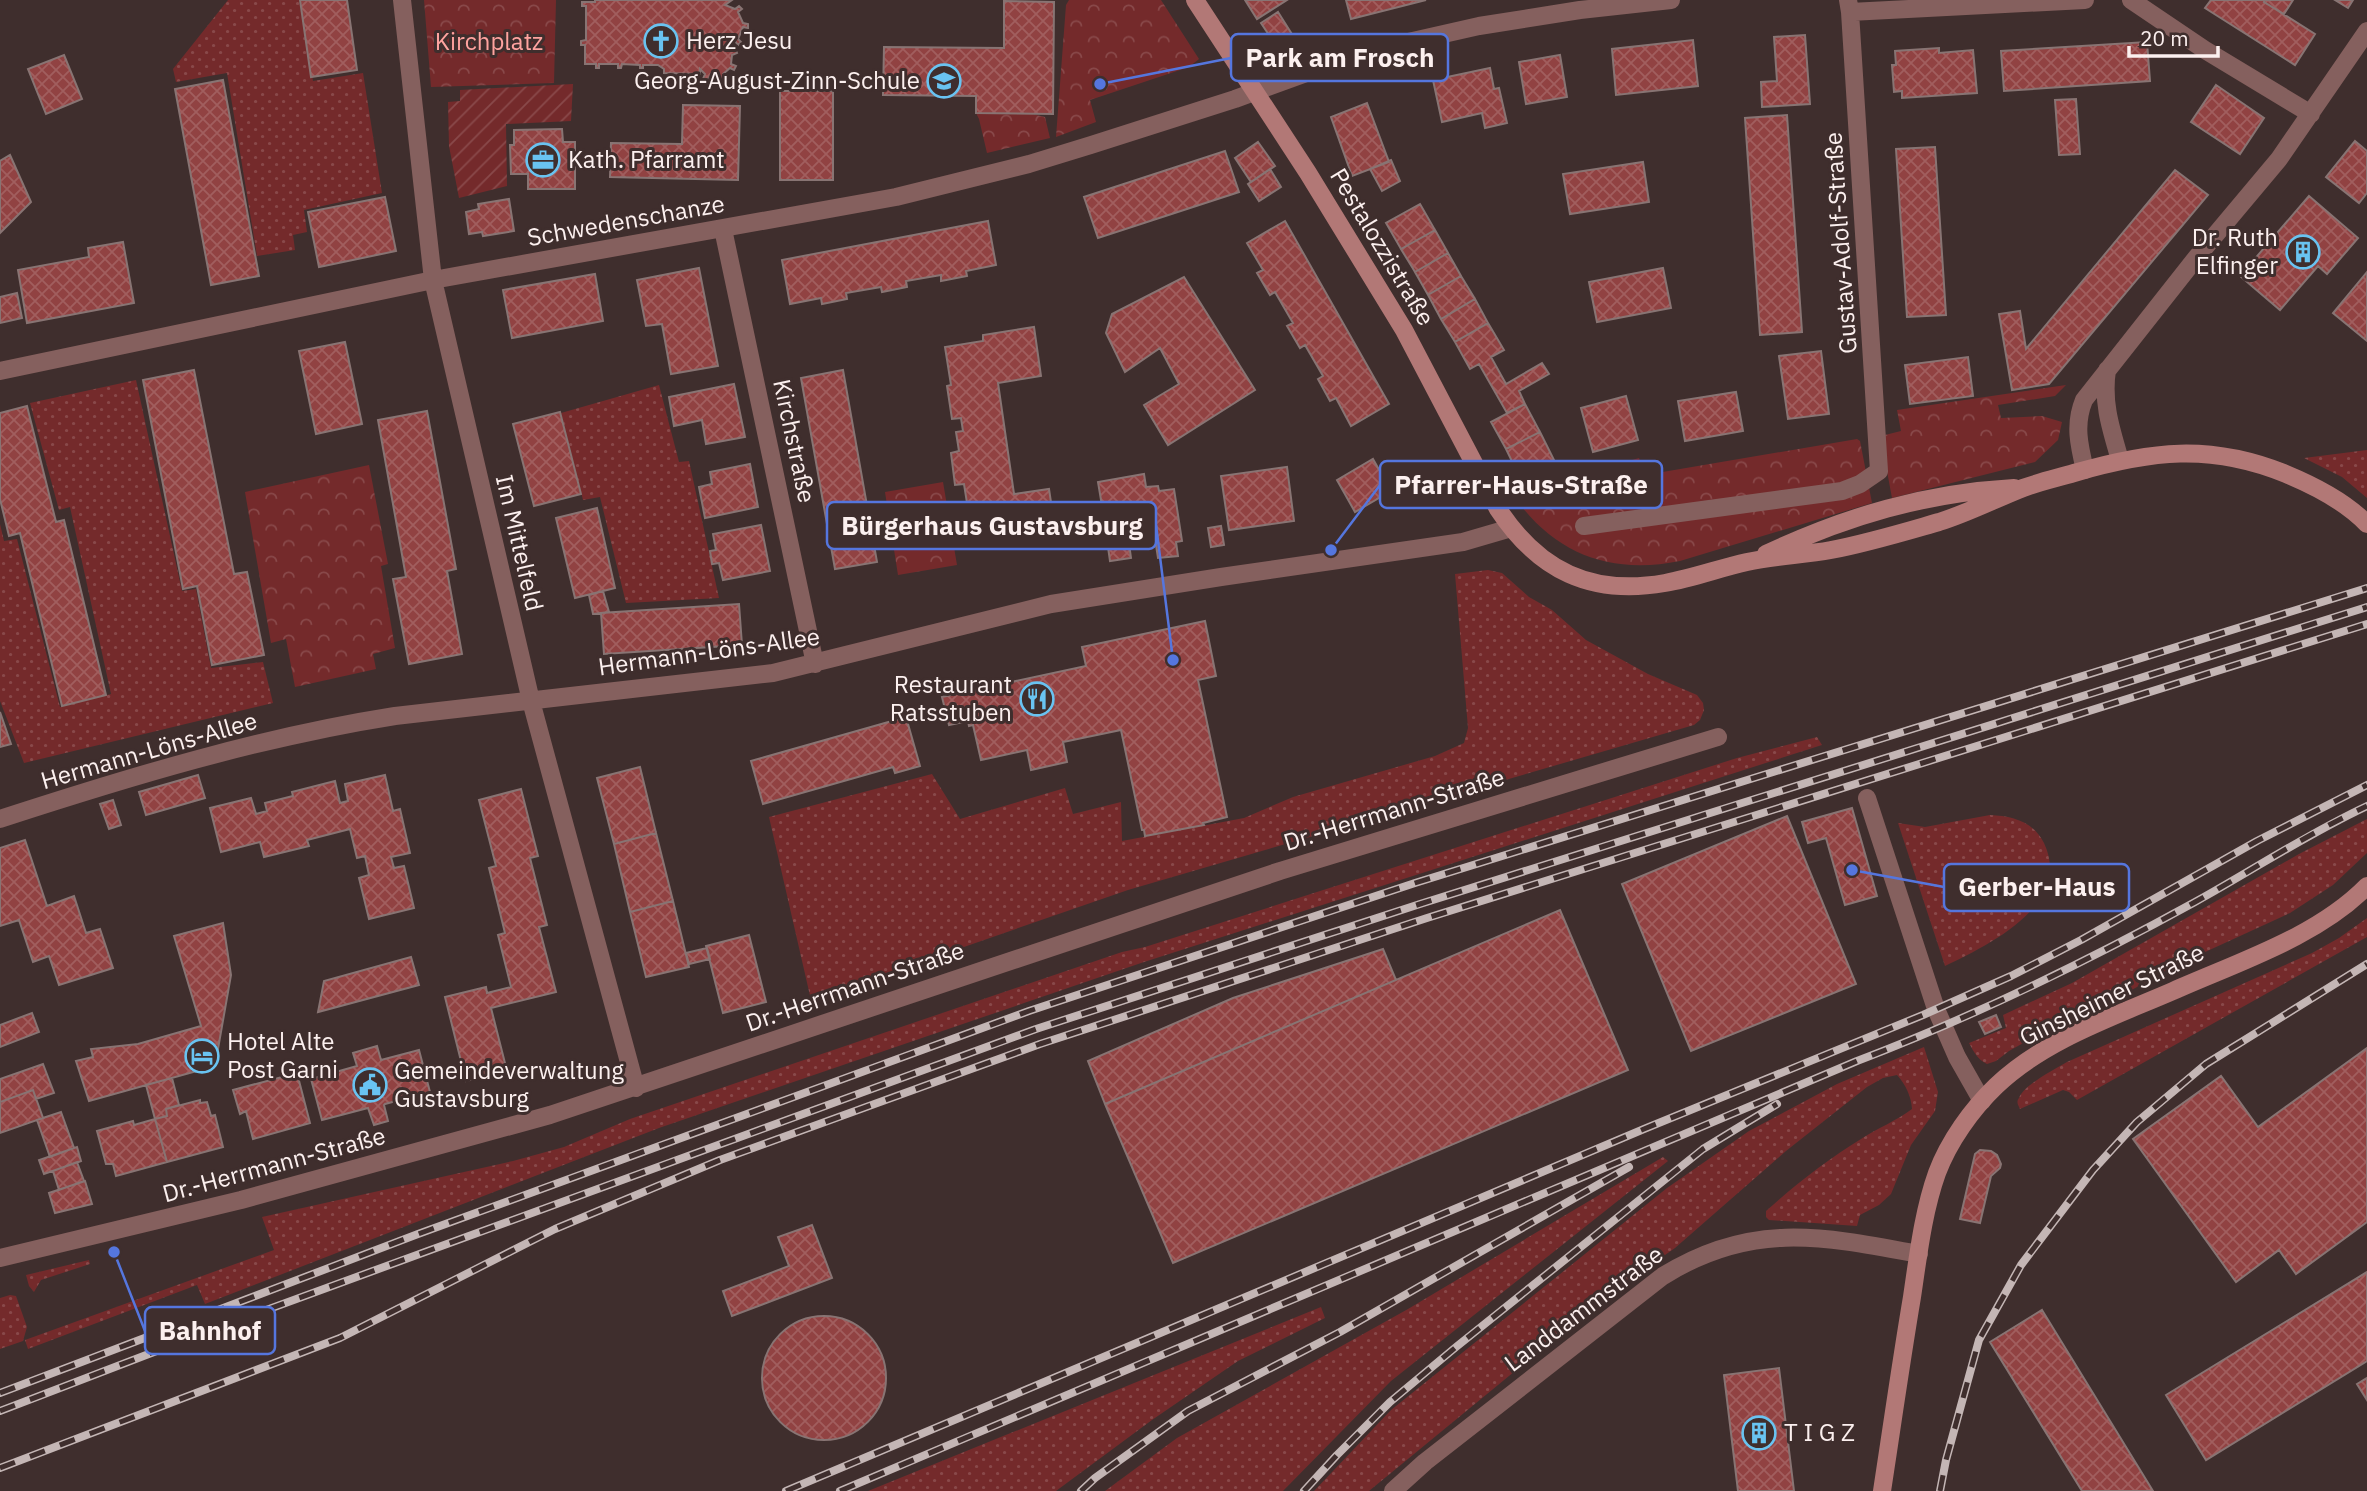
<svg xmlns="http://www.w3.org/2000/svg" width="2367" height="1491" viewBox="0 0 2367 1491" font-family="'IBM Plex Sans',sans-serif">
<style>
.grass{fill:url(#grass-dots)}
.park{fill:url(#park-crowns)}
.garden{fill:url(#garden-furrows)}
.building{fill:url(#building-cross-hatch);stroke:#887473;stroke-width:2}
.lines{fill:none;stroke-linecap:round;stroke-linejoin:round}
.minor{stroke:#85605e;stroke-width:18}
.secondary{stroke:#b27876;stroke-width:18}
.rail-casing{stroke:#c4b6b5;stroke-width:8}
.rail{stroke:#3f2e2d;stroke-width:5;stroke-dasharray:16;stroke-linecap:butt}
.labels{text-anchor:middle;stroke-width:6;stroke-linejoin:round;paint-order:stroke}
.poi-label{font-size:24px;fill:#fcf0ef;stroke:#3f2e2d;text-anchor:start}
.park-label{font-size:24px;fill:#ffa39f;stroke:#3f2e2d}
.street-label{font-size:24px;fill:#fcf0ef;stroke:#3f2e2d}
.leader{fill:none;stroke:#5576de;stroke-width:2.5}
.callout-dot{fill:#5576de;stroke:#3f2e2d;stroke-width:2.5}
.callout{fill:#3f2e2d;stroke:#5576de;stroke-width:2.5}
.callout-label{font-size:26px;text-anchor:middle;font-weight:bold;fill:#fcf0ef}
</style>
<defs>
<pattern id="grass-dots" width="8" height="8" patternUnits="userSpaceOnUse" patternTransform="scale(1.75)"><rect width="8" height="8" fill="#742a2b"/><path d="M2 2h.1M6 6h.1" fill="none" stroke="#89494a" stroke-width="1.8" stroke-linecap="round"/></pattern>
<pattern id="park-crowns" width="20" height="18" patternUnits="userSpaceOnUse" patternTransform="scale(1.75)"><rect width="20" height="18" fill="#742a2b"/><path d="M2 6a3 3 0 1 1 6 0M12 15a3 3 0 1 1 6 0" fill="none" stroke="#89494a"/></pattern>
<pattern id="garden-furrows" width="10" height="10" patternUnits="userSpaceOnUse" patternTransform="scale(1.75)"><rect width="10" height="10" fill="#742a2b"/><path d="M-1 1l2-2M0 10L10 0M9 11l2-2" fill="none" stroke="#89494a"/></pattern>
<pattern id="building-cross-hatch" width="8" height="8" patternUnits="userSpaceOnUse" patternTransform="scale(1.75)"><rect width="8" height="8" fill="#914242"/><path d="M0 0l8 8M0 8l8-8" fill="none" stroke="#a15e5e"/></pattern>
</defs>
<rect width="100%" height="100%" fill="#3f2e2d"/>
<!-- grass -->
<path class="grass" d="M228,0H299L313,81L363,73L382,193L304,210L307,232L293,235L295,250L257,256L227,73L176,82L173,69Z
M136,380L182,591L196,589L211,668L263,662L273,703L24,763L0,701V524L4,541L17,539L60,707L111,694L70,507L59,510L30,403Z
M659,385L679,462L689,461L719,598L626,603L600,497L583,500L561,413Z
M2367,450V498L2342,477L2304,458Z
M1488,570L1502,573L1529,597L1552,610L1586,640L1648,674L1697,695L1703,703L1704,710L1700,720L1694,725L1128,890L811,1000L769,817L932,774L960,819L1065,788L1073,814L1121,802L1122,841L1244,818L1293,797L1435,756L1464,743L1468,728L1455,574Z
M1817,737L1822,745L1144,962L659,1128L205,1304L197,1285L28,1349L25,1340L274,1250L262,1217L513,1161L564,1147L630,1119L1122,952L1145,947L1737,758Z
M1990,815C2012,816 2033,821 2044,843C2073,904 1989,945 1945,966L1898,823L1925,827Z
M2367,819V853L2333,885L2290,913L2179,964L2117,998L2070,1017L2009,1051L1996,1061L1987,1064C1977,1059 1974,1052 1969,1043L2006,1028L2003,1015L2072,983L2299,854Z
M2367,918V937L2077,1100L2069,1092L2063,1090L2020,1109C2018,1105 2016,1102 2019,1098C2025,1084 2054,1070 2067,1062L2312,953L2339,938Z
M1924,1047L1938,1092L1935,1111L1911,1145L1891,1194L1879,1205L1860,1215L1857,1226L1769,1220L1766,1217V1211C1795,1185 1828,1159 1861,1139C1878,1128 1896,1121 1912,1109C1911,1096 1906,1085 1897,1075L1883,1078L1867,1087L1786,1151L1675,1248L1628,1281L1531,1358L1369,1491H1314L1391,1410L1667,1188L1749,1131L1837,1084Z
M1663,1157L1668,1161L1391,1381L1283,1491H1105L1177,1438L1408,1309Z
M89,1260L90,1264L41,1280L34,1292L29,1286L26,1275Z
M10,1295L16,1296L27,1327L23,1341L0,1349V1298Z
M1321,1307L1325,1318L1238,1361L1152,1420L1056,1491H868Z"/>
<!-- park -->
<path class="park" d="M424,0H556L554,83L431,87Z
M1069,0H1161L1199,59L1189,67L1090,100L1096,122L1056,137L1066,5Z
M976,113H1028L1045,117L1050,138L987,153L979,119Z
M2066,385L2055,396L1998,405L2001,418L2042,416L2062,422L2058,440L2035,462L1892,498L1884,455L1885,435L1901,431L1897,410Z
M1857,439L1860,441L1872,503L1680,561C1610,575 1554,554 1513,495L1639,458L1645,475Z
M369,465L388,564L381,566L395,648L373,654L376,669L295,687L286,639L271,643L245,492Z
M943,482L957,565L898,575L885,492Z"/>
<!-- garden -->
<path class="garden" d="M573,84L571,121L506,124L507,186L459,198L449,146L448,102L460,101V90Z"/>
<!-- building -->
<path class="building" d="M300,0H347L357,70L311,77Z
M595,0H732L725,5L735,9L739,6L742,9L738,12L743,23L748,24V28L743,27L738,39L741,42L738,45L735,41L725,45L729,50L735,48L737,53L732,55L731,64L736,66L734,70L730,68L723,74L725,80L721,81L718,76H710L707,81L703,79L705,74L700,69V74L664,73V69L658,65H643V68H640V65L622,64L621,68H618V64H599V68H596V64H585V45H581V41L586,40V6H582V2H595Z
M1245,0H1287L1257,19Z
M1346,0H1426L1351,19Z
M2211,0H2265L2264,2L2315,34L2295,65L2205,8Z
M2265,0H2293L2284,14L2264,2Z
M2335,0H2353L2348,8Z
M1004,1L1054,2L1053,114L976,113V96L883,95L884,47L1004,48Z
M1278,12L1295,39L1279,50L1261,23Z
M1805,35L1810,104L1762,107L1761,82L1777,81L1774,37Z
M1693,40L1698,86L1616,95L1612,49Z
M2147,42L2150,81L2004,91L2001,51Z
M1939,48V53L1973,50L1977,93L1902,98V91L1894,92L1892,65H1896L1895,51Z
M64,55L82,99L46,114L28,69Z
M1560,55L1567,97L1526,104L1519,62Z
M1490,68L1494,89L1499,88L1507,123L1485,128L1482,113L1442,122L1433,80Z
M223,80L259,276L211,285L175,89Z
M2216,85L2264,118L2240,154L2191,122Z
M780,91H833V180H780Z
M2076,99L2080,154L2059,155L2055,100Z
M1367,103L1389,162L1352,176L1331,117Z
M683,105L740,106L738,180L610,177L611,143L682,144Z
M1787,115L1802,332L1760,335L1745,118Z
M562,129L563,142H575V189H528V174H511L510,145H514V130Z
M2355,141L2367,151V193L2359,203L2326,177Z
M1258,142L1275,166L1251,182L1235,158Z
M1935,147L1946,315L1907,317L1896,149Z
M1225,151L1239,192L1098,238L1084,197Z
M10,155L31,202L0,233V161Z
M1391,160L1400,181L1382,191L1370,169Z
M1643,162L1649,202L1570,214L1563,174Z
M1270,169L1281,187L1259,201L1248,184Z
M2175,170L2208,195L2049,384L2012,390L1999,314L2020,311L2026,349Z
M2309,196L2358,238L2327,274L2318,266L2280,310L2240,276Z
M385,197L396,251L319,267L308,212Z
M509,199L514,231L483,236L482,232L469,234L466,212L479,209L478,204Z
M1420,204L1435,230L1401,249L1386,223Z
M988,221L996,265L966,271L967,276L941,281V275L906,281L907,287L882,292L881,287L846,293L847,299L822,304L821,298L790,304L782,260Z
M1285,221L1389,404L1351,426L1336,398L1330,401L1318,379L1323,376L1305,345L1300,348L1287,326L1293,323L1275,292L1270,295L1257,273L1263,270L1247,243Z
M1435,230L1448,253L1415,272L1401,249Z
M123,242L134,303L27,323L18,270L89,257L88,248Z
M1448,253L1461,276L1428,295L1415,272Z
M699,268L718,366L671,374L662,324L646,326L637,280Z
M1663,268L1671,308L1597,322L1589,282Z
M2367,272V341L2333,313Z
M595,274L603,321L512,338L503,290Z
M1461,276L1475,299L1441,319L1428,295Z
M1184,277L1255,390L1168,445L1144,405L1179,384L1160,348L1125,372L1106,333L1112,314Z
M17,293L22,318L0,323V297Z
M1475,299L1488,323L1455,342L1441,319Z
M1488,323L1504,350L1491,357L1506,384L1542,363L1549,374L1519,391L1525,404L1507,413L1479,364L1470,369L1455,342Z
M1034,327L1041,376L998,383L1014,494L1049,489L1055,529L1031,532L1032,541L999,546L998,537L973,541L964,484L955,485L951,453L959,451L956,432L963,431L961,418L952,419L947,386L951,385L945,347L983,341V335Z
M345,342L362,424L316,434L299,351Z
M1821,351L1829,414L1788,419L1779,356Z
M1968,357L1973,396L1910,404L1905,365Z
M194,370L234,574L247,572L264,655L212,665L197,586L183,589L143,380Z
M843,370L877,562L835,569L801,378Z
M734,384L745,437L706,444L702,420L674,426L669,397Z
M1736,392L1743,431L1685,441L1678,401Z
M1626,396L1638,440L1593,452L1581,408Z
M1525,404L1540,432L1506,449L1491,422Z
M27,406L56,522L64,520L106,695L62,706L20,533L9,536L0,499V413Z
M427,411L456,569L447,571L462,654L409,664L393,579L406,577L378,420Z
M560,412L581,494L534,506L513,424Z
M1540,432L1554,460L1520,478L1506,449Z
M1373,459L1391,491L1355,512L1337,480Z
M750,464L758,507L705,518L699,487L712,484L710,472Z
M1287,467L1294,521L1229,530L1221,476Z
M1144,474L1146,487L1158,486L1159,491L1174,489L1182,541L1176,542L1178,556L1158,558L1156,545L1142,547L1141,542L1129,544L1131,558L1110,561L1108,547L1104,548L1100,518H1104L1098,482Z
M597,508L615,588L575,598L556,518Z
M761,525L770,571L723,580L719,563L712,564L710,551L716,550L713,534Z
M1221,526L1224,545L1211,547L1208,528Z
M603,591L609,612L593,614L589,595Z
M739,604L742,645L604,654L601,613Z
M1205,621L1216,676L1198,680L1227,817L1203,823L1204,825L1145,836L1144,830H1142L1121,730L1063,742L1067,762L1031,770L1027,750L981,760L973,725L969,726L968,721L949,725L942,697L1086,666L1082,647Z
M0,712L11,744L0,747Z
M906,717L920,766L895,773L893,767L763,804L751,761Z
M640,767L656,833L614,844L597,778Z
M198,775L205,798L146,815L139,792Z
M385,775L393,811L400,809L410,853L391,857L394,868L404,866L414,908L369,919L359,878L369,875L365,856L357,858L350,829L307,840L309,846L264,857L260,842L221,852L210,808L251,798L256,814L267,811L265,803L293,796L292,792L335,781L340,803L348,801L345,784Z
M521,789L538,856L530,858L547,925L539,927L556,992L491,1008L507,1071L466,1081L445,997L486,987L487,993L511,987L498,935L505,933L489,868L496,866L479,800Z
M113,800L121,825L109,829L100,804Z
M1852,808L1877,896L1845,905L1826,838L1808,843L1802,822Z
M1787,816L1856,984L1691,1051L1622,884Z
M656,833L673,901L630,912L614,844Z
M25,840L47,906L74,896L86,933L100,929L113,968L59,985L49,956L33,962L19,920L0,926V848Z
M673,901L689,967L646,977L630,912Z
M1560,910L1628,1070L1173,1263L1105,1104Z
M223,923L231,975L215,1066L89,1101L76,1061L93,1057L91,1049L138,1044L201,1026L174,936Z
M749,935L766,1002L723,1013L706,946Z
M707,948L710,959L689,964L686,953Z
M1383,949L1396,980L1105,1104L1088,1061L1233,998Z
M411,957L419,985L318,1012L324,981Z
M32,1013L39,1032L0,1047V1025Z
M1996,1015L2001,1027L1985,1034L1979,1022Z
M377,1046L381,1060L419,1050L430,1092L385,1104L384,1105L388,1121L374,1125L368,1108L322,1120L311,1079L357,1066L353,1053Z
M2367,1048V1222L2296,1274L2279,1250L2236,1282L2133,1139L2221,1076L2258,1127Z
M43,1064L54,1093L36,1099L33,1090L0,1102V1079Z
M297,1073L310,1123L253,1139L246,1111L240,1114L233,1090Z
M172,1078L179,1105L166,1109L167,1116L155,1119L146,1085Z
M33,1090L43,1118L0,1133V1102Z
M200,1100V1103L207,1102L211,1116L215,1115L223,1147L167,1162L155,1119L167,1116L166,1109Z
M61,1112L74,1148L50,1157L37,1120Z
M155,1119L167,1162L116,1176L113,1164H106L97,1131L133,1121L134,1125Z
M77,1147L81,1161L44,1174L39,1160Z
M1980,1150L1991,1151L1997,1155L2001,1164L2000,1168L1991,1176L1980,1223L1960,1219L1975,1154Z
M77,1162L84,1181L59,1190L53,1171Z
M85,1181L92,1204L55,1213L49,1193Z
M812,1225L832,1278L732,1316L723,1291L789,1266L778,1237Z
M2367,1272V1361L2206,1460L2166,1395Z
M2042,1310L2153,1491H2082L1990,1342Z
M762 1378a62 62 0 1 1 124 0a62 62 0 1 1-124 0Z
M1779,1368L1794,1491H1738L1724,1375Z
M2367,1378V1400L2357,1384Z"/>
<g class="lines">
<!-- minor -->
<path class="minor" d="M402,0L433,280L531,701L636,1088
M1848,0L1850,12L2085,0
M2131,0L2205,50L2311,114
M723,229L815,664
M2107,370C2102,403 2111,429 2120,460
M0,371L433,280L896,197L1029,164L1091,145L1235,99L1364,52L1479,26L1580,10L1671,0
M2085,470C2079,445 2074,424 2084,400L2196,258L2279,159L2367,31
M1584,526L1842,491L1860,484L1879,471L1850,12
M1867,798L1936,1009L1957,1057L1982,1101
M0,819C129,777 261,737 395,716L773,673L1051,604L1221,577L1463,542L1511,528
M0,1258L241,1200L550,1115L1280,871L1718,737
M1393,1491L1425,1462L1663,1276C1751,1221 1823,1236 1919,1254"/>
<!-- secondary -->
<path class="secondary" d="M1195,0L1308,173L1404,330L1498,509C1539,571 1591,596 1665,583C1693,578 1720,568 1747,562C1775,556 1804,555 1831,550C1868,543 1904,532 1939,522C1968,513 1995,499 2023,488C2039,482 2057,478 2074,473C2150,451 2210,443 2286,474C2315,486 2345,501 2367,524
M1766,554C1847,516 1925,493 2014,488
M1882,1491C1892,1426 1901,1362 1912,1297C1918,1257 1923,1212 1937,1173C1949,1141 1972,1109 1996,1086C2044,1040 2113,1017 2173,991C2238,962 2317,937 2367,886"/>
<defs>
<path id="rail" d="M0,1393L418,1234L1029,1011L1415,883L2367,588
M0,1411L214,1329L1036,1029L1420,904L2367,607
M0,1468L340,1338L555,1229L720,1160L1040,1044L1427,918L2367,624
M786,1491L1644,1129L1923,1015L2011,976L2081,940L2257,841L2367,785
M840,1491L1857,1061C1973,1017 2086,962 2195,902C2253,870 2307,834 2367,806
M1081,1491L1095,1478L1188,1411L1340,1332L1629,1167
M1304,1491L1337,1455L1390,1402L1456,1347L1703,1149L1777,1104
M1940,1491L1946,1460L1979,1340L2021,1265L2093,1170L2137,1122L2206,1064L2367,964"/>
</defs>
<!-- rail casing -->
<use href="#rail" class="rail-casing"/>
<!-- rail -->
<use href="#rail" class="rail"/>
</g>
<!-- icons -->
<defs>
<symbol id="church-ring" viewBox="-11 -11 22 22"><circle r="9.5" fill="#3f2e2d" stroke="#69c3f1" stroke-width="1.5"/><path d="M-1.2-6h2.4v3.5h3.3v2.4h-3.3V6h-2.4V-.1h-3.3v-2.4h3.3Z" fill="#69c3f1"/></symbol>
<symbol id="school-ring" viewBox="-11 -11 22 22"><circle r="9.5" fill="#3f2e2d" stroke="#69c3f1" stroke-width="1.5"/><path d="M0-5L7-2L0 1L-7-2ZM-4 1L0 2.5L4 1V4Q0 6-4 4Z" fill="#69c3f1"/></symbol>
<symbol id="office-ring" viewBox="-11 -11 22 22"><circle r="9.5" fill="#3f2e2d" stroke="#69c3f1" stroke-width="1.5"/><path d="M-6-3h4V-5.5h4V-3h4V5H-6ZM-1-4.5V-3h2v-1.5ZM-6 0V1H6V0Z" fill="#69c3f1"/></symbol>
<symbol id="building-ring" viewBox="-11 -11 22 22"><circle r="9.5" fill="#3f2e2d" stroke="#69c3f1" stroke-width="1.5"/><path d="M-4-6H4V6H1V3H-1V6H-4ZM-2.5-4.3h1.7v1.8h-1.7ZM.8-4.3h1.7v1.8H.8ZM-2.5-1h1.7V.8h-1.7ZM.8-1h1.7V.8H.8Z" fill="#69c3f1"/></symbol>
<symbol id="restaurant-ring" viewBox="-11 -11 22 22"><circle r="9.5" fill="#3f2e2d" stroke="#69c3f1" stroke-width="1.5"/><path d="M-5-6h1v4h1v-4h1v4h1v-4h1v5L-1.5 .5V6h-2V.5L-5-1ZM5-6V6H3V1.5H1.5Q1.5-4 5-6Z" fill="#69c3f1"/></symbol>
<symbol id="hotel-ring" viewBox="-11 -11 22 22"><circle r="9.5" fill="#3f2e2d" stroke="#69c3f1" stroke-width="1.5"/><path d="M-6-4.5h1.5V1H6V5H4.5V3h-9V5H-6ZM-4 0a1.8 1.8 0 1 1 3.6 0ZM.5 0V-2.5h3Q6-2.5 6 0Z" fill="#69c3f1"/></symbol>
<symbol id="civic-ring" viewBox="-11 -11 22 22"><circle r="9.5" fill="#3f2e2d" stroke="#69c3f1" stroke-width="1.5"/><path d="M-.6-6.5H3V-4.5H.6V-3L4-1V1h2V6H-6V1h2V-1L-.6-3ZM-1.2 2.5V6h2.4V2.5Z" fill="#69c3f1"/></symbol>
</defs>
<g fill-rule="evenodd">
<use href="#church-ring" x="642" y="22" width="38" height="38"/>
<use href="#school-ring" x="925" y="62" width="38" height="38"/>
<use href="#office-ring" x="524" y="141" width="38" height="38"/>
<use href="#building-ring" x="2284" y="233" width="38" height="38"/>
<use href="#restaurant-ring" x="1018" y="680" width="38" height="38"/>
<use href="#hotel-ring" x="183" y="1037" width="38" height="38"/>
<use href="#civic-ring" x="351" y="1066" width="38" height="38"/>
<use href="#building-ring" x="1740" y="1414" width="38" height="38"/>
</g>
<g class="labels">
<!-- poi labels -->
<g class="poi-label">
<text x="686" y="49">Herz Jesu</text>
<text x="920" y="89" text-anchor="end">Georg-August-Zinn-Schule</text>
<text x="568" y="168">Kath. Pfarramt</text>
<text x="2278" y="246" text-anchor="end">Dr. Ruth<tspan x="2278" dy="28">Elfinger</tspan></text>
<text x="1012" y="693" text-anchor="end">Restaurant<tspan x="1012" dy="28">Ratsstuben</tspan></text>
<text x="227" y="1050">Hotel Alte<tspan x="227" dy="28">Post Garni</tspan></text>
<text x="394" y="1079">Gemeindeverwaltung<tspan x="394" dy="28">Gustavsburg</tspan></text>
<text x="1784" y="1441">T I G Z</text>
</g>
<!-- park labels -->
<g class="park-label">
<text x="489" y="50">Kirchplatz</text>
</g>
<!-- street labels -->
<g class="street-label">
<text transform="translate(626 221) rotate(-10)" y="8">Schwedenschanze</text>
<text transform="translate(1841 243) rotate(-94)" y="8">Gustav-Adolf-Straße</text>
<text transform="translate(1382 247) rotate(59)" y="8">Pestalozzistraße</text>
<text transform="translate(794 441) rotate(78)" y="8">Kirchstraße</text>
<text transform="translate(519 543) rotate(77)" y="8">Im Mittelfeld</text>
<text transform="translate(709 652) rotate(-8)" y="8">Hermann-Löns-Allee</text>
<text transform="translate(149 751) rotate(-16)" y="8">Hermann-Löns-Allee</text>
<text transform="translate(1394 810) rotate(-17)" y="8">Dr.-Herrmann-Straße</text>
<text transform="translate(855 987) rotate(-19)" y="8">Dr.-Herrmann-Straße</text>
<text transform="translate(2112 995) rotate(-26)" y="8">Ginsheimer Straße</text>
<text transform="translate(274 1165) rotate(-15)" y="8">Dr.-Herrmann-Straße</text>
<text transform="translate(1584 1309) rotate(-37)" y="8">Landdammstraße</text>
</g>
</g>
<!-- callouts -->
<path class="leader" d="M1100 84L1231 58M1331 550L1380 485M1173 660L1156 525M1852 870L1944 887M114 1252L145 1331"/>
<g class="callout-dot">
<circle cx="1100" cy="84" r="7"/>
<circle cx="1331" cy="550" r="7"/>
<circle cx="1173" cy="660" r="7"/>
<circle cx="1852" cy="870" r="7"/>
<circle cx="114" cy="1252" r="7"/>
</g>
<g class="callout">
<rect x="1231" y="34" width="217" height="47" rx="7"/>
<rect x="1380" y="461" width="282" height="47" rx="7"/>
<rect x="827" y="502" width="329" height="47" rx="7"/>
<rect x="1944" y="864" width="185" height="47" rx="7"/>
<rect x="145" y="1307" width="130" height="47" rx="7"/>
</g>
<g class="callout-label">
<text x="1340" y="67">Park am Frosch</text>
<text x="1521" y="494">Pfarrer-Haus-Straße</text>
<text x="992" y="535">Bürgerhaus Gustavsburg</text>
<text x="2037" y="896">Gerber-Haus</text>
<text x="210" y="1340">Bahnhof</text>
</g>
<!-- scale -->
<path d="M2129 46v10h89v-10" fill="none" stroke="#fcf0ef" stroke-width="3.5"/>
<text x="2140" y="46" font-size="21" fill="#fcf0ef" stroke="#3f2e2d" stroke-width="5" paint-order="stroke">20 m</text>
</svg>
